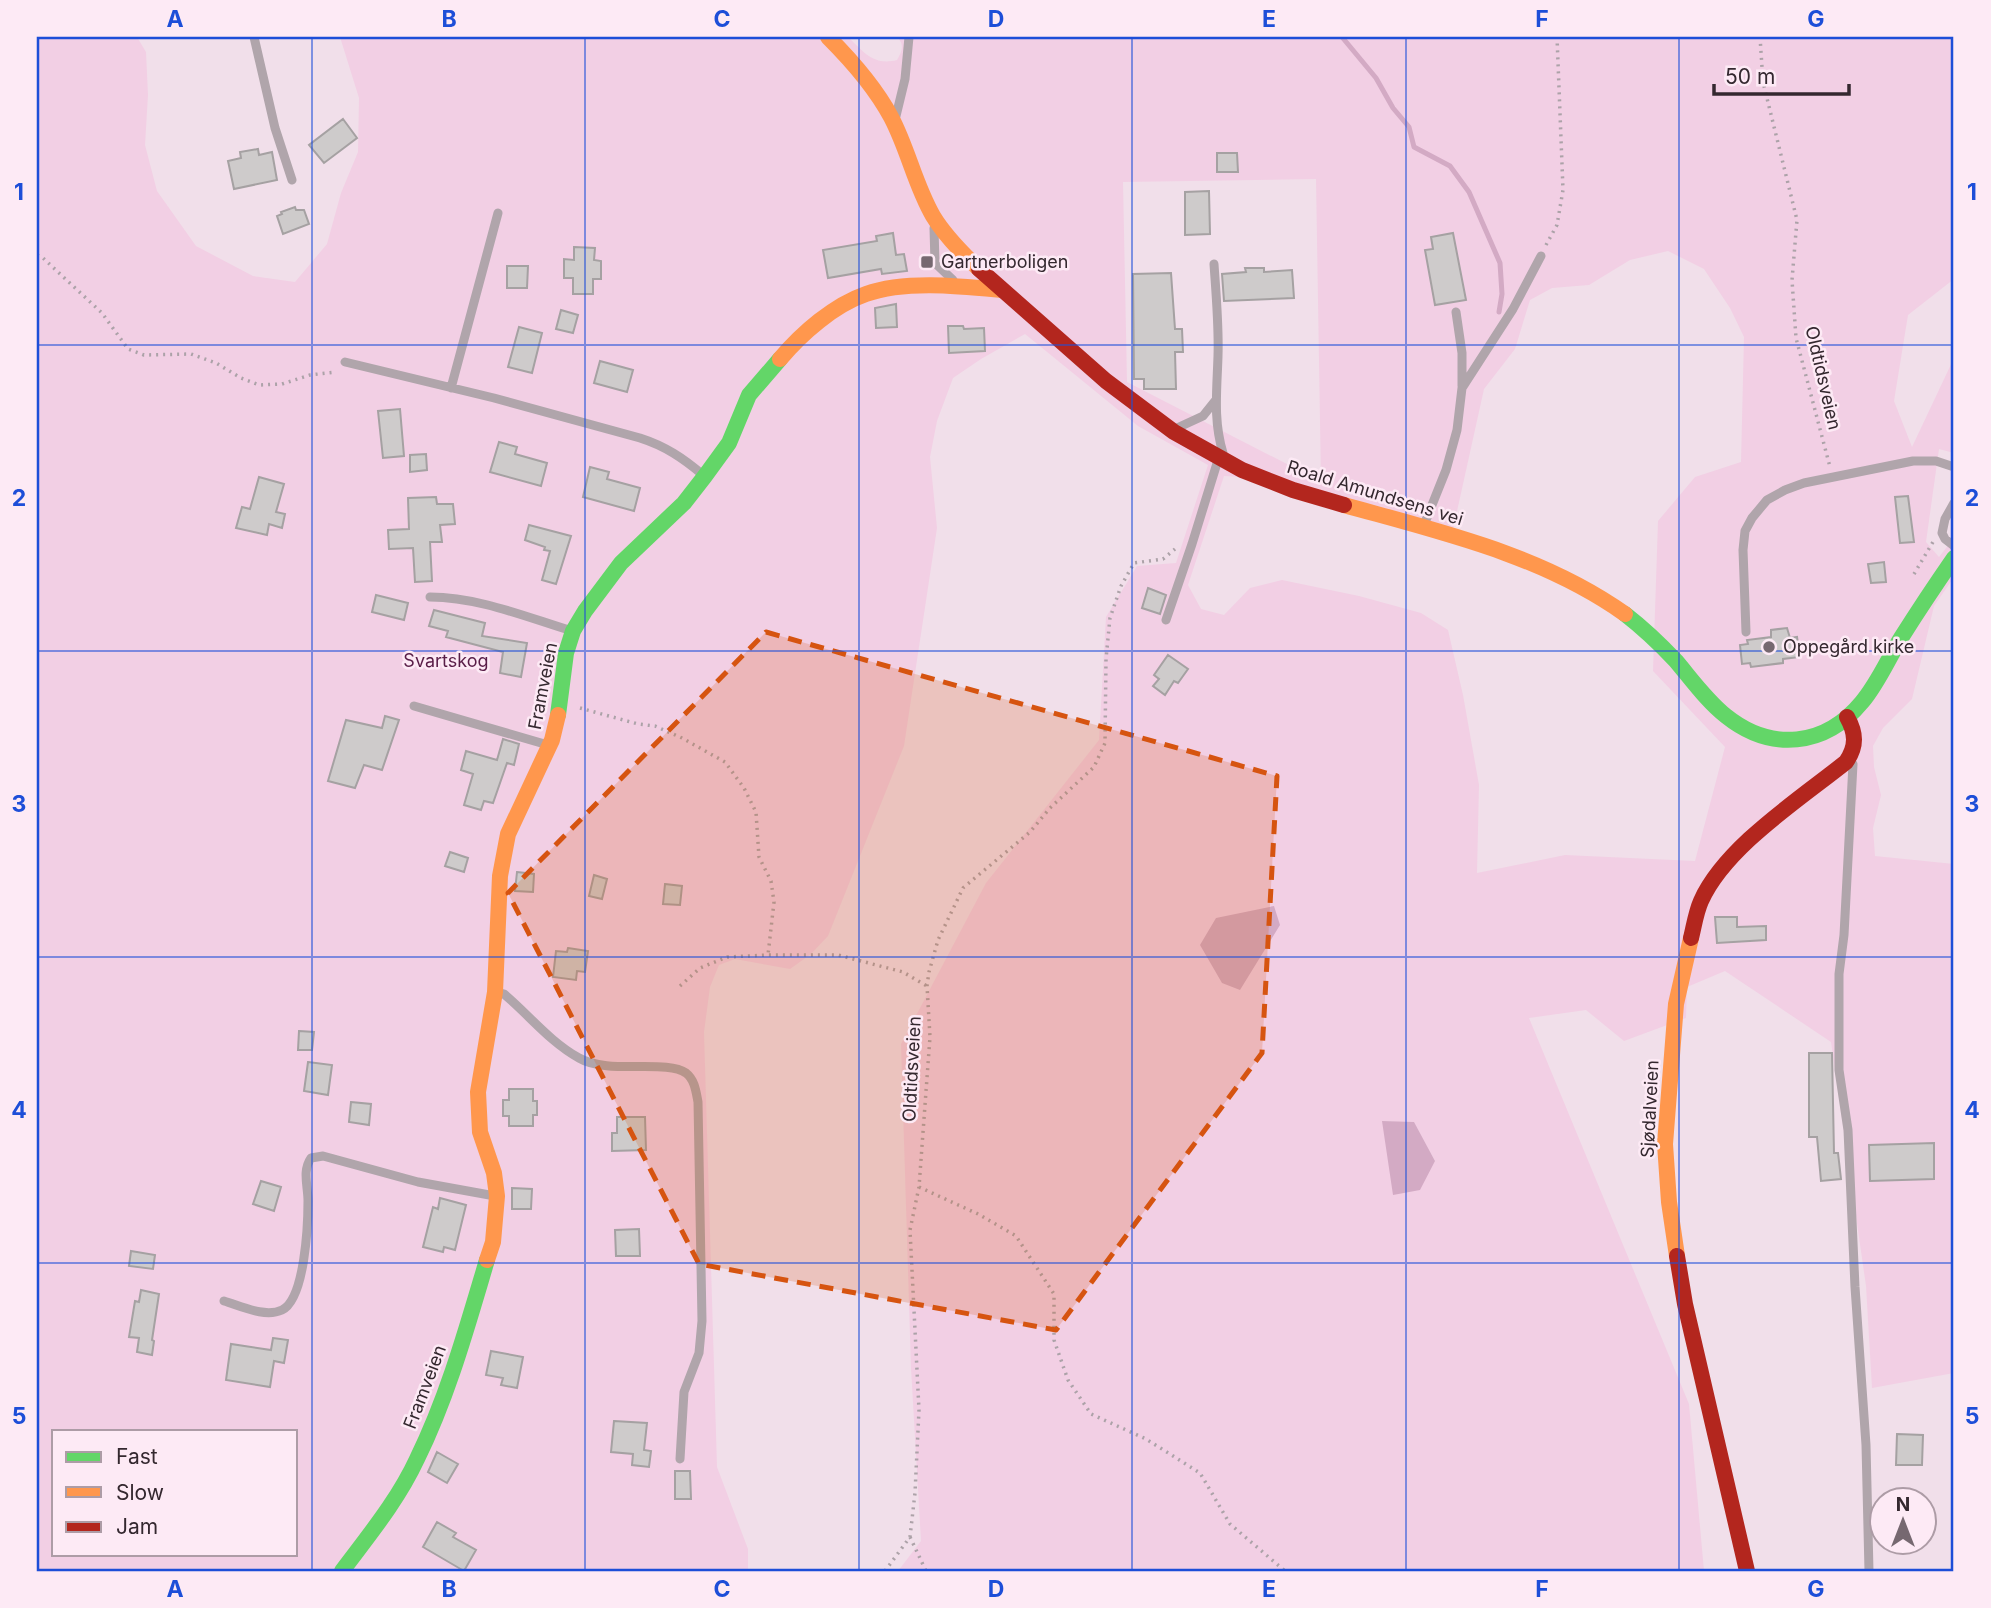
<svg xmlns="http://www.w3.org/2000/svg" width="1991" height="1608" viewBox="0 0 1991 1608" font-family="Inter,sans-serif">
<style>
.green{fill:#f2cfe4;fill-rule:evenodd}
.water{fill:#d3aac4}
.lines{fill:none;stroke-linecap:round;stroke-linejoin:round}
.stream{stroke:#d3aac4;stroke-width:5}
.building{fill:#cecbcb;stroke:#a5a1a2;stroke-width:2}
.path{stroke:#aca2a8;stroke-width:3.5;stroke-dasharray:2 5;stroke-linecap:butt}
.lane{stroke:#b0a5ab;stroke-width:9}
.fast{stroke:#63d668;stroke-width:16}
.slow{stroke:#ff974d;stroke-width:16}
.jam{stroke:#b3261e;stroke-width:16}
.marked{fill:#d65410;fill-opacity:0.2;stroke:#d65410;stroke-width:5;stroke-dasharray:14 9;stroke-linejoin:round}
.grid{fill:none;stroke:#1d4ed8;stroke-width:2;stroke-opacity:0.55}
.poi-dot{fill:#766870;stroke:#fdeaf5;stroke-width:2.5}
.labels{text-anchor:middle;stroke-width:5;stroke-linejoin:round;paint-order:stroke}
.poi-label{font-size:18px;fill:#34282f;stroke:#fdeaf5;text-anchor:start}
.street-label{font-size:18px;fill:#34282f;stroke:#fdeaf5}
.park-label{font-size:18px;fill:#591d47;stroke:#fdeaf5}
.neatline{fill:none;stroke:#1d4ed8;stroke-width:2.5}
.grid-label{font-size:23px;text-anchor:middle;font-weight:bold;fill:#1d4ed8}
</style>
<rect width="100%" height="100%" fill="#f1dfea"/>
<!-- green -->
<path class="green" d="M37,37H137L146,52L148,95L145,145L157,191L196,246L253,276L295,282L327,244L341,193L358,152L359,98L340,37H848C864,52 873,66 897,60C902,51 905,45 897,37H1954V279L1908,315L1894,401L1912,447L1954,358V453L1939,449L1926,542L1939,557L1954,538V577L1934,606L1912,699L1883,728L1873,746L1874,767L1881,795L1873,828L1875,856L1954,864V1373L1872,1388L1866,1286L1831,1042L1725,971L1687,987L1686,1018L1624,1041L1586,1010L1529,1018L1689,1404L1704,1571H898L921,1541L911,1368L901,1044L986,883L1099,740L1106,617L1137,566L1176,563L1208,465L1138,426L1025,334L981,359L953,378L937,421L930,457L937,528L904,746L828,936L811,954L790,969L735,959L719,965L710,987L704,1032L717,1467L748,1549V1571H37ZM1316,179L1321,481H1320L1127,382L1123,182ZM1668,251L1704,269L1730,308L1744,337L1741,462L1695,477L1658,521L1653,671L1725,747L1695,861L1565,855L1477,873L1479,785L1463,695L1448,630L1421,613L1359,596L1282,580L1250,588L1224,615L1201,609L1188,585L1224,476L1243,477L1450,543L1484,389L1515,349L1530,300L1552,288L1589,285L1630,260ZM1382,1121L1414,1123L1435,1161ZM54,1431H296V1554H54Z"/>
<!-- water -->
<path class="water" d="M1274,906L1280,925L1240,990L1222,983L1200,945L1216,918Z
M1382,1121L1414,1122L1435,1161L1420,1190L1393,1195Z"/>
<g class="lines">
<!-- stream -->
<path class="stream" d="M1342,37L1376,78L1393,108L1409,127L1414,147L1450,166L1469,192L1500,263L1502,294L1499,312"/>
</g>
<!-- building -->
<path class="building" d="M343,119L357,138L324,163L309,145Z
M258,149L259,155L272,152L277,180L234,189L228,161L241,158L240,152Z
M1217,153H1237L1238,172H1217Z
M1209,191L1210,234L1185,235V192Z
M295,207L296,210H304L309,224L283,234L277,216L282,214L281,212Z
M893,233L896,255L904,254L907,271L882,274L881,269L828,278L823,250L877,241L876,236Z
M1453,233L1466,300L1435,305L1425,250L1433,249L1431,237Z
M574,247L595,248L594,260L601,261V279H593V294H573V278H564V259L574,260Z
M507,266H528L527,288H507Z
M1245,268H1264V272L1292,270L1294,298L1224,301L1222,274L1246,272Z
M1171,273L1175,329H1182L1183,352H1175L1176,389H1144V379H1134L1133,274Z
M896,304L897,327L876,328L875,308Z
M561,310L578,315L573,333L556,329Z
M948,326H963L964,329L984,328L985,351L949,353Z
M519,327L542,333L532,373L508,367Z
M600,361L633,370L627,392L594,383Z
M400,409L404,456L383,458L378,411Z
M499,442L517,447L515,454L547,463L541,486L490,472Z
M426,454L427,470L410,472V455Z
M590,467L609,472L607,479L640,488L634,511L583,497Z
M259,477L284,484L276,512L285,514L282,528L269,524L267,535L236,528L242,507L250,509Z
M1908,496L1914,542L1900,543L1895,497Z
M436,497L437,504H453L455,524L440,525L442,542H430L432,581L415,582L413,548L389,549L388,530L409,529L408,498Z
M529,525L571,536L556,584L542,580L550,551L544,550L545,547L525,540Z
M1884,562L1886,582L1871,583L1868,564Z
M1148,588L1166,595L1160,614L1142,608Z
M376,595L408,603L404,620L372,612Z
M434,610L485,623L482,636L527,643L521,677L500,673L503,652L446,637L448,631L429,626Z
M1787,628L1790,638L1797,637L1800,657L1783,659V663L1751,667L1750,663L1742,664L1740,645L1748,644L1747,640L1771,637V630Z
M1168,655L1188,669L1178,683L1174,681L1165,695L1153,686L1159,679L1154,675Z
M385,716L399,720L382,770L364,765L355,788L328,781L346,720L382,728Z
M503,739L519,744L514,765L507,763L493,803L484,801L481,810L464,805L473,774L461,770L466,751L497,760Z
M450,852L468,858L464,872L445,866Z
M517,872L534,874L533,892L515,891Z
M594,875L607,879L602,899L589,896Z
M665,884L682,886L680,905L663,904Z
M1715,917H1737V927L1766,926V940L1717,943Z
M568,948L588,951L585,972L577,971L576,980L553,977L556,951L567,952Z
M299,1031L314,1032L312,1050H298Z
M1809,1053H1832L1834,1153H1838L1841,1179L1821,1181L1817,1137H1809Z
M308,1062L332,1065L328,1095L304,1091Z
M509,1089H533V1101H537V1115H533V1126H509V1116H503V1100H509Z
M351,1102L371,1104L369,1125L349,1122Z
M617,1117H645L646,1150L612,1151V1133H617Z
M1934,1143V1179L1870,1181L1869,1145Z
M261,1181L281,1187L274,1211L253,1204Z
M512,1188L532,1189L531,1209H512Z
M440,1198L466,1205L455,1250L444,1247L443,1252L423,1247L433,1207L438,1209Z
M639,1229L640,1256H616L615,1230Z
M131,1251L155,1255L153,1269L129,1266Z
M141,1290L159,1294L152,1340L154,1341L152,1355L137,1352L139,1338L129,1337L135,1301L139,1302Z
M273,1338L288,1340L284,1363L274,1361L270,1387L226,1380L231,1344L271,1350Z
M491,1351L523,1357L517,1388L501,1385L503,1378L486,1375Z
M614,1421L647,1423L644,1450L651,1451L649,1467L632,1465L633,1454L611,1452Z
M1897,1434L1923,1435L1922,1465H1896Z
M437,1452L458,1464L447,1483L428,1472Z
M675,1471H690L691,1499H675Z
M437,1522L456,1533L453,1537L476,1550L464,1571L423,1547Z"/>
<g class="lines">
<!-- path -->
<path class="path" d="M1760,37L1763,82L1797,220L1792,280L1796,338L1830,467
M1546,245L1557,225L1563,190L1557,37
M37,255L43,258L102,313L128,349L144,355L191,354L216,363L241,378L259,385L282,384L310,375L336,372
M1914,574L1933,542
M580,708L638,724L655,726L682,738L725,762L744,788L756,812L759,857L771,881L774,902L768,955
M680,986L700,968L727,957L768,955H838L903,972L927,986
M919,1187L978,1214L1016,1236L1054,1294V1340L1068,1380L1091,1414L1146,1439L1200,1473L1230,1524L1285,1571
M910,1537L926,1571
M885,1571L910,1537L915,1493L919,1410L910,1230L919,1187L930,1037L927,986L929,972L938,940L963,888L1030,832L1050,808L1094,767L1105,743L1106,659L1110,618L1121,586L1134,563L1163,559L1175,549"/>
<!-- lane -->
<path class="lane" d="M254,37L275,128L292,180
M896,116L905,79L909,37
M934,228L935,263L953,280
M1214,264C1216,294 1219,326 1218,356C1217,390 1213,420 1223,453
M1456,312L1462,353V386
M345,362L494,398L640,438C665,446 683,458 703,475
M451,388L498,213
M1177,428L1203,416L1215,401
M1954,503L1945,519L1942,533L1945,539L1954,546
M1424,525L1446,470L1457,430L1462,388L1513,309L1541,256
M430,597C478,597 526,617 572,631
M1166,620L1192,544L1218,460
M1746,632L1743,550L1745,531L1752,518L1767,500L1785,490L1804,483L1913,461H1936L1954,467
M414,706L548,745
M1853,764L1844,935L1839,974V1070L1848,1130L1855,1287L1866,1445L1869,1571
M497,992L504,994C529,1015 550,1042 579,1058C608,1075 666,1059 686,1073C695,1080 696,1092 698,1102L702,1321L699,1353L684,1392L680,1459
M224,1301C241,1306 265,1318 282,1310C305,1299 308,1224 308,1201C308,1186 302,1171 311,1158L323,1156L418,1182L495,1196"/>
<!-- fast -->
<path class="fast" d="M1625,614C1643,628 1660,644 1676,661C1692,680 1707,701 1726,716C1771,752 1825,747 1862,702C1878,683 1888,659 1901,638C1918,611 1936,584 1954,558
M558,715L566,653L573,631L585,611L621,563L684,503L705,476L729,443L749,395L780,359
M342,1571C369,1535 398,1500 417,1459C448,1396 467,1327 487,1260"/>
<!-- slow -->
<path class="slow" d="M828,37C852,61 875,87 891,117C908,149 915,185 933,216C945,236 962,253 979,269
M780,359C802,333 834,305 866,294C905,280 960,286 1001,290
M1344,505C1441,532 1542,555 1625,614
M1677,1256L1669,1202L1665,1144L1676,1004L1691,938
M487,1260L493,1242L497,1196L494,1173L480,1132L478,1092L495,992L500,876L508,834L552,740L558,715"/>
<!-- jam -->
<path class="jam" d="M979,269L1106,381L1174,432L1242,470L1293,490L1344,505
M1691,938C1694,926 1696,912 1701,901C1725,847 1800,799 1846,762C1857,746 1856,733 1847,717
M1677,1256L1685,1304L1747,1571"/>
</g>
<!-- marked area -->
<path class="marked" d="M766,632L1277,776L1262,1053L1056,1330L699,1264L508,893Z"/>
<!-- grid -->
<path class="grid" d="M312,37V1571M585,37V1571M859,37V1571M1132,37V1571M1406,37V1571M1679,37V1571M37,345H1954M37,651H1954M37,957H1954M37,1263H1954"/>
<!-- markers -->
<g class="poi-dot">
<rect x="920" y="255" width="14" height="14" rx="3.5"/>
<circle cx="1769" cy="647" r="7"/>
</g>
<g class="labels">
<!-- poi labels -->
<g class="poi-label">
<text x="941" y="268">Gartnerboligen</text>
<text x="1783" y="653">Oppegård kirke</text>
</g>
<!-- street labels -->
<g class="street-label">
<text transform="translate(1823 378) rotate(77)" y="6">Oldtidsveien</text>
<text transform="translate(1375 493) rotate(17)" y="6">Roald Amundsens vei</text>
<text transform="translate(543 686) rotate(-79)" y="6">Framveien</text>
<text transform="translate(912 1069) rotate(-87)" y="6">Oldtidsveien</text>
<text transform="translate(1650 1109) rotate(-87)" y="6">Sjødalveien</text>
<text transform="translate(425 1387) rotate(-69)" y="6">Framveien</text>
</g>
<!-- park labels -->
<g class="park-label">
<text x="446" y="667">Svartskog</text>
</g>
</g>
<!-- border -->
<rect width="1991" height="1608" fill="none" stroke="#fdeaf5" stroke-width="77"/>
<!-- legend -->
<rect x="52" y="1430" width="245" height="126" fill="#fdeaf5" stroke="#ad9ca6" stroke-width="2"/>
<rect x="66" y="1452" width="35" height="10" fill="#63d668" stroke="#ad9ca6" stroke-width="2"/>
<text x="116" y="1464" font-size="21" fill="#34282f">Fast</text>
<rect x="66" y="1487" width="35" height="10" fill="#ff974d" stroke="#ad9ca6" stroke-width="2"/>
<text x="116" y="1500" font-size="21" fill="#34282f">Slow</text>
<rect x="66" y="1522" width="35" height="10" fill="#b3261e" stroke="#ad9ca6" stroke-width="2"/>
<text x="116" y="1534" font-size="21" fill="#34282f">Jam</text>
<!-- north arrow -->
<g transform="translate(1903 1521)"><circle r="33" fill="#fdeaf5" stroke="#ad9ca6" stroke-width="2"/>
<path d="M0-5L12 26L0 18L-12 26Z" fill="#766870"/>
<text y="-10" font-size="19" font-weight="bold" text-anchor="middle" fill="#34282f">N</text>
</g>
<!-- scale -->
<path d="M1714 84v10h135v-10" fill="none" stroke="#34282f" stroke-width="3.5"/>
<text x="1725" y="84" font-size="21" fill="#34282f" stroke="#fdeaf5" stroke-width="5" paint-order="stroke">50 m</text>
<rect x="38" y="38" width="1914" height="1532" class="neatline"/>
<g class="grid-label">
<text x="175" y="27">A</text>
<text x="449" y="27">B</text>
<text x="722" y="27">C</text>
<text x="996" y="27">D</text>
<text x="1269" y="27">E</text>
<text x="1542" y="27">F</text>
<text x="1816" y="27">G</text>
<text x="19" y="200">1</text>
<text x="1972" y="200">1</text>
<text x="19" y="506">2</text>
<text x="1972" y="506">2</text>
<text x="19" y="812">3</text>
<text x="1972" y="812">3</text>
<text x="19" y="1118">4</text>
<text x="1972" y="1118">4</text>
<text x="19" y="1424">5</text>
<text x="1972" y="1424">5</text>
<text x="175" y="1597">A</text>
<text x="449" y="1597">B</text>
<text x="722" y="1597">C</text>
<text x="996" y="1597">D</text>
<text x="1269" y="1597">E</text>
<text x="1542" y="1597">F</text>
<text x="1816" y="1597">G</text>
</g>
</svg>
